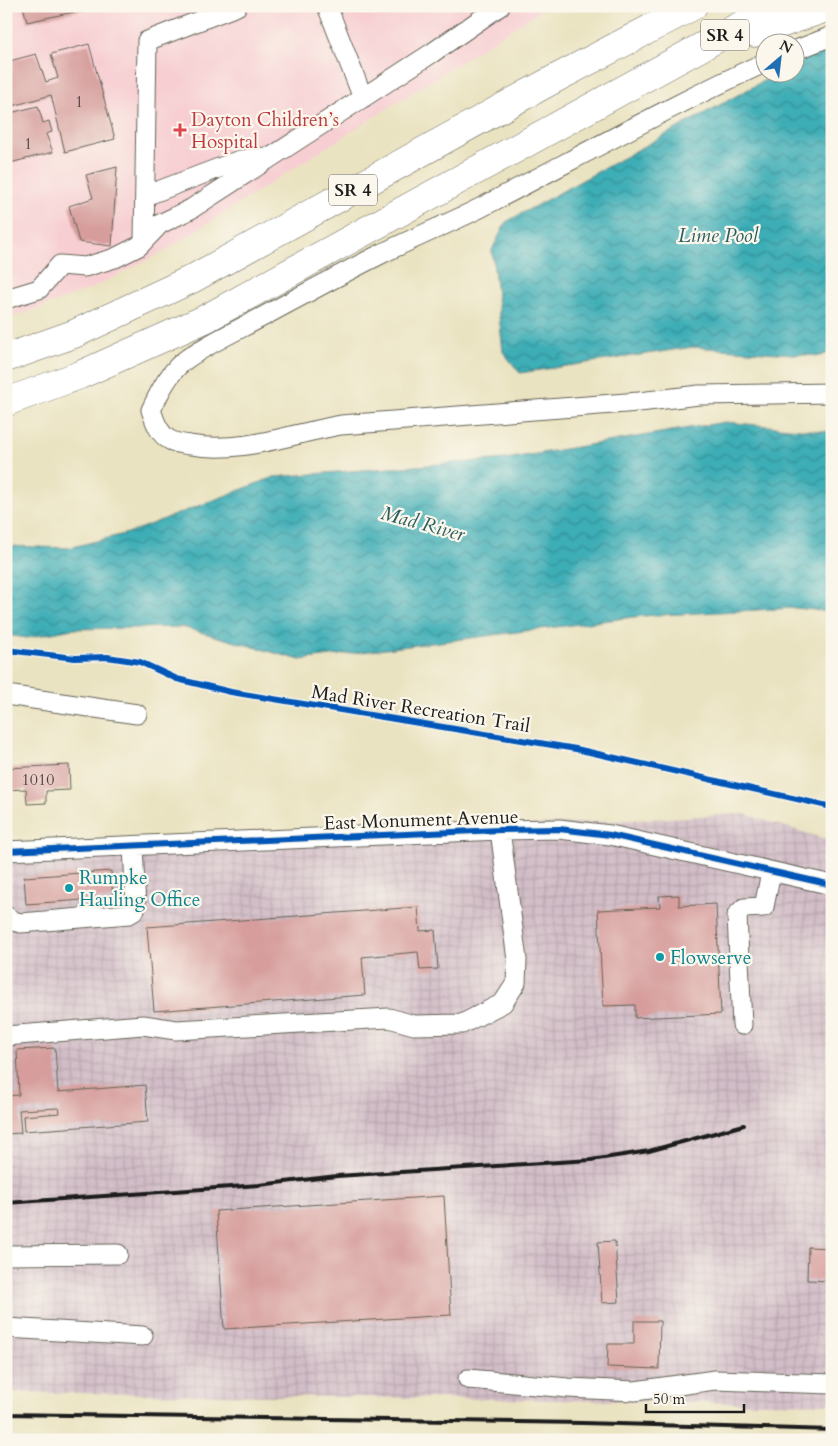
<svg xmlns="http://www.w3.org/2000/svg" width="838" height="1446" viewBox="0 0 838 1446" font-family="Cardo,serif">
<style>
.built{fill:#f7cfd3}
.industrial{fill:url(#industrial-grid)}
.water{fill:url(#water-waves);stroke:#2c6469}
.building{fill:#d69d9c}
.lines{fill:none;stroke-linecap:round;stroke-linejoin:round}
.minor-casing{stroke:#646256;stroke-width:21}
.highway-casing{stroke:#646256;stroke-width:29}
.minor{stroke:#fff;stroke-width:19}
.highway{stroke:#fff;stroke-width:28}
.rail{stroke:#1c1c1c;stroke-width:4}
.cycleway-casing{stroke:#fbf7ec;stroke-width:9}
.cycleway{stroke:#0057b8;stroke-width:6}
.health-dot{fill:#e0444e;stroke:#fbf7ec;stroke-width:2}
.culture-dot{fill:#0f9aa8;stroke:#fbf7ec;stroke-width:2}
.labels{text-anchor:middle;stroke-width:4.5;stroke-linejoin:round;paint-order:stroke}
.number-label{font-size:16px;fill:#4a3c3c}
.shield{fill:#fbf7ec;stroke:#5f5e5a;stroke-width:1}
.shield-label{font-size:18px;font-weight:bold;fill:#1c1c1c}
.health-label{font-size:19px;fill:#be3a42;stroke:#fbf7ec;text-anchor:start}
.street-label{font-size:19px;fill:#1c1c1c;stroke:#fbf7ec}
.culture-label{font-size:19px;fill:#0d838f;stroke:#fbf7ec;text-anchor:start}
.water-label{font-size:20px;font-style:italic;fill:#2a5d61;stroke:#fbf7ec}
</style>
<defs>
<pattern id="industrial-grid" width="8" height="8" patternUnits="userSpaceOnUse" patternTransform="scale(1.25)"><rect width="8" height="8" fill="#d2bdc7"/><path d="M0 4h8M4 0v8" fill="none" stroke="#b4a2aa"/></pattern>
<pattern id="water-waves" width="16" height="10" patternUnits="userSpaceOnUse" patternTransform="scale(1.25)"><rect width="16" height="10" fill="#3cadb6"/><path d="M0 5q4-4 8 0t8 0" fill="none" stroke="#328c93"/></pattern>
</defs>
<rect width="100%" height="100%" fill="#fbf7ec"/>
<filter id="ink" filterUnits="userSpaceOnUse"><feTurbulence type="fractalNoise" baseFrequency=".02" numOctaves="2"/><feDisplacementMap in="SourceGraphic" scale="10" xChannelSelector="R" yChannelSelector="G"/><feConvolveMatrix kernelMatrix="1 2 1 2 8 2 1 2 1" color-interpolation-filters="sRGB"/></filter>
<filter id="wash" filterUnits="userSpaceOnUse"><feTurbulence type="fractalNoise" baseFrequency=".0096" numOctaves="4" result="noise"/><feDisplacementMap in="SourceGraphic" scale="20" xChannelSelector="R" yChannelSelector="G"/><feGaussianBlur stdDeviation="1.12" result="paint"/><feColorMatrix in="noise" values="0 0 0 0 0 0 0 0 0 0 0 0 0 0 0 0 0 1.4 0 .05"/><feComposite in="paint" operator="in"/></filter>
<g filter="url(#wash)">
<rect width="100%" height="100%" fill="#eae3c1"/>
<!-- built -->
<path class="built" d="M6,6H542L543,9L163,252L86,291L6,319Z"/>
<!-- industrial -->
<path class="industrial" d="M744,814L832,841V1404L6,1392V853Z"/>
<!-- water -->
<path class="water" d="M832,44V351L821,356L693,347L520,373L503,352L492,250L506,222L778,73L796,72V63Z
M725,422L832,432V612L795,608L641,616L300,660L182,627L72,629L27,638L6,635V546L69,548L128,533L274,477L506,459Z"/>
<g id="blocks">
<!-- building -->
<path class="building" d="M6,6H9L12,20L6,22Z
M23,6H97V7L27,22Z
M89,44L115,139L65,152L51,95L6,108V62L36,54L46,82L58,78L51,54Z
M38,106L43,123L49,121L52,132L46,134L53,152L6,164V114Z
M117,167L112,246L79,242L69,206L93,198L86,175Z
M69,765L70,790L46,791V803L27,804L26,789L6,790V768Z
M111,871L113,898L26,904L24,877Z
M679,895V906L716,904L721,1014L635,1018V1005L603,1006L598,910L660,907L659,896Z
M418,907L420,931L435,930L438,969L420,970L418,952L362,957L365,995L154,1011L147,927Z
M55,1048L58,1092L145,1085L148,1122L24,1131L23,1116L60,1113L59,1108L19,1110L21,1133L6,1134V1096L19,1095L17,1050Z
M444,1196L451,1315L224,1329L216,1211Z
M615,1241L619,1302L602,1303L598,1242Z
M808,1247L832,1248V1281L807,1280Z
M634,1321H660L659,1369L607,1367L608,1344H634Z"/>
</g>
</g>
<g filter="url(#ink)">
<use href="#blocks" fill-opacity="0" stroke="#646256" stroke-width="1"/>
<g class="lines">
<defs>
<path id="minor" d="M327,6L363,98
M796,50L832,36
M766,62C668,107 575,159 480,208C446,225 411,239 377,256C339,275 301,296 264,316C238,330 211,342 188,358C170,370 160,391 151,410C155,421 158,432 168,439C174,443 182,444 190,445C242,454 290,434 341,425L639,402L699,395L832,393
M145,196L240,160L267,157
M144,241L147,41L237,6
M6,299L39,289L60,265L85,267L115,258L139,246L160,224L191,209L432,53L500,6
M6,695L137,714
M6,851L500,830L559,829L610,835L832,885
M6,916L13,921L21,923L129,914L134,911L136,907L133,846
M742,1025L737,915L744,908L764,907L771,872
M6,1036L143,1025L176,1030L389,1018L414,1025L462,1024L503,1003L516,983L517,960L500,830
M6,1255L118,1254
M6,1328L143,1336
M468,1379L568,1388L635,1391L715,1380L832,1384"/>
<path id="highway" d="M754,33L832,6
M6,358L74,334L192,279L547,83L693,6
M6,402L80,375L205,319L776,6"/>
</defs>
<!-- minor casing -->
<use href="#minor" class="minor-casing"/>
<!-- highway casing -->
<use href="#highway" class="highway-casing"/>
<!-- minor -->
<use href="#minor" class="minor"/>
<!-- highway -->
<use href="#highway" class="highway"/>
<!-- rail -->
<path class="rail" d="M6,1203L259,1185L337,1176L591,1160L649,1151L744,1125
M6,1414L583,1423L832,1430"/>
<defs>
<path id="cycleway" d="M6,650L75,658L107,657L140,662L177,679L231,692L576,749L832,807
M6,851L500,830L559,829L610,835L832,885"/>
</defs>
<!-- cycleway casing -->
<use href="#cycleway" class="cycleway-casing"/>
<!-- cycleway -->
<use href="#cycleway" class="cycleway"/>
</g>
</g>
<!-- markers -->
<path class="health-dot" d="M177.5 122.5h5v5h5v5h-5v5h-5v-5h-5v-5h5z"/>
<g class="culture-dot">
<circle cx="69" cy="888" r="5"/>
<circle cx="660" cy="957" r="5"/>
</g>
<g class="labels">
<!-- number labels -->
<g class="number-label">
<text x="79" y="107">1</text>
<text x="28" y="149">1</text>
<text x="38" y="785">1010</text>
</g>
<!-- shield labels -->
<g class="shield">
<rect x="701" y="19.5" width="48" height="31" rx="4"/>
<rect x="329" y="174.5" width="48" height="31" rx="4"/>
</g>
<g class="shield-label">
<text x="725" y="41">SR 4</text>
<text x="353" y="196">SR 4</text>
</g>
<!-- health labels -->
<g class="health-label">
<text x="191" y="126">Dayton Children’s<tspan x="191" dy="22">Hospital</tspan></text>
</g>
<!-- street labels -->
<g class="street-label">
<text transform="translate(421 708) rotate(9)" y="7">Mad River Recreation Trail</text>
<text transform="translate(421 819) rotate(-2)" y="7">East Monument Avenue</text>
</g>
<!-- culture labels -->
<g class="culture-label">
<text x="79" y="884">Rumpke<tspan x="79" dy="22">Hauling Office</tspan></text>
<text x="670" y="964">Flowserve</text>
</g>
<!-- water labels -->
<g class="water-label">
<text x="718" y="242">Lime Pool</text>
<text transform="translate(423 523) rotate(15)" y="7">Mad River</text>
</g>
</g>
<!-- margin -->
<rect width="838" height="1446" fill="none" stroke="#fbf7ec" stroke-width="25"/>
<!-- north arrow -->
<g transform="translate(780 58) rotate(28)"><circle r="24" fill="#fbf7ec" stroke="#a29f99"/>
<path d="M0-4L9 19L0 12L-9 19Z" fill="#1f6fb2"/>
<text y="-8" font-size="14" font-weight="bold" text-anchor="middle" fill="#1c1c1c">N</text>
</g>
<!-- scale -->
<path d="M646 1404v8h98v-8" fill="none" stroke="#1c1c1c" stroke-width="2.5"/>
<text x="653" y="1404" font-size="15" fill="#1c1c1c" stroke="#fbf7ec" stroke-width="4" paint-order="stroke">50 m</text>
</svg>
